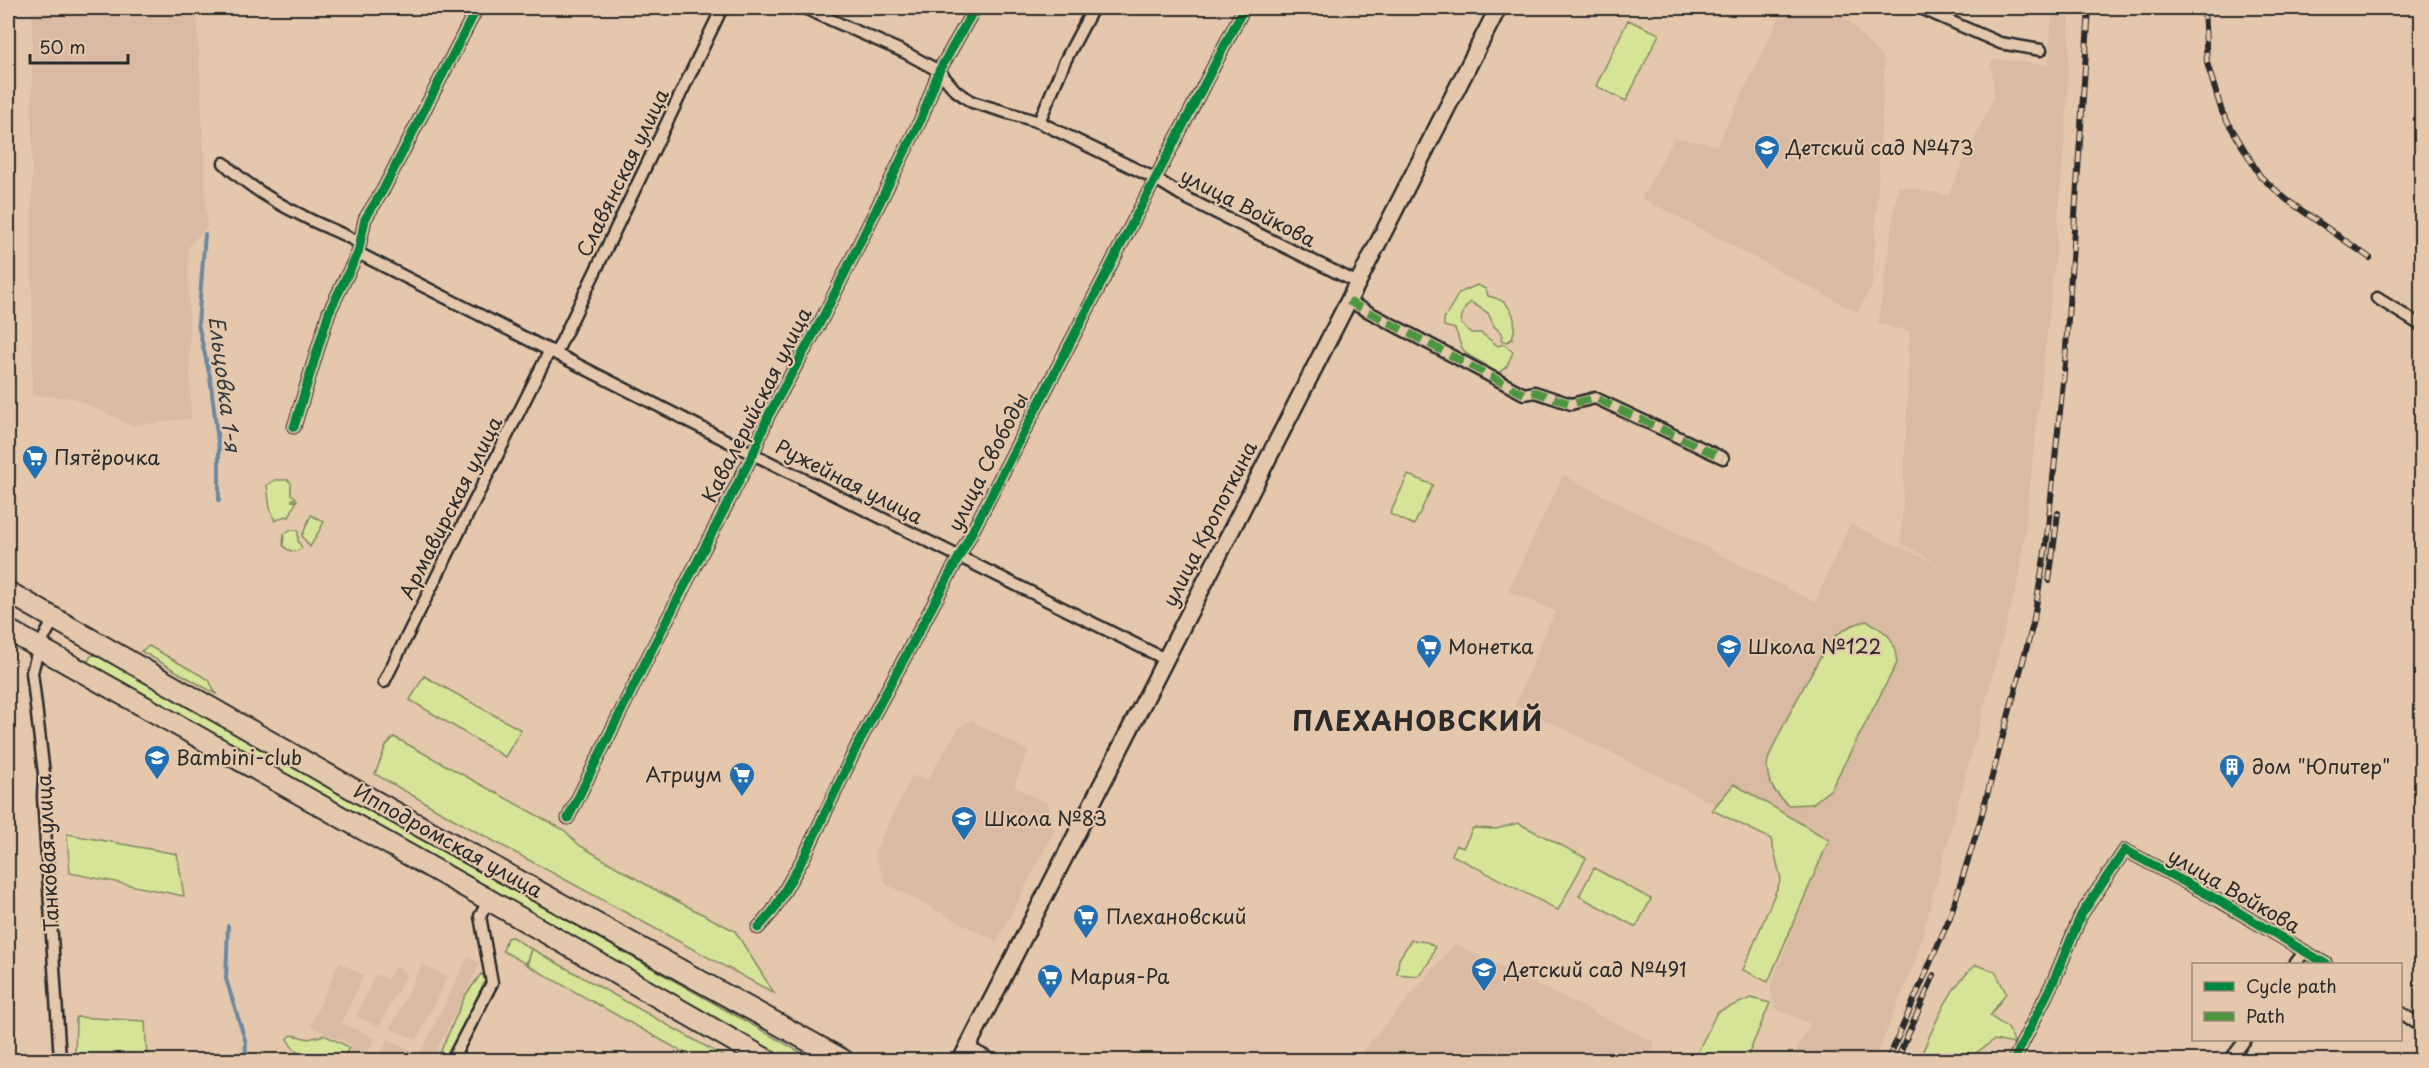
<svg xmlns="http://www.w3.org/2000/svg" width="2429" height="1068" viewBox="0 0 2429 1068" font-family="'Playpen Sans',sans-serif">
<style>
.built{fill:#dabaa2}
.green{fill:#d6e497;stroke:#808861;stroke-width:1.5}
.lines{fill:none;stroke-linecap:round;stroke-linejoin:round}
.stream{stroke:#6b89a2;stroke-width:4}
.street-casing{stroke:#2b2b2b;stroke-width:15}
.secondary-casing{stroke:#2b2b2b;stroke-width:20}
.highway-casing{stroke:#2b2b2b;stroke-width:24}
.street{stroke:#e5c8ac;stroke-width:10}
.secondary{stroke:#e5c8ac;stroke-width:15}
.highway{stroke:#e5c8ac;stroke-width:20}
.rail-casing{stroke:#2b2b2b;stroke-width:6}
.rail{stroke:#e5c8ac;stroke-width:4;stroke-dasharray:11;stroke-linecap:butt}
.quiet{stroke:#4d9640;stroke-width:8;stroke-dasharray:15 8;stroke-linecap:butt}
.cycleway-casing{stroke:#e5c8ac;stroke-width:13}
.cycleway{stroke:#00873e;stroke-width:9}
.labels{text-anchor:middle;stroke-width:4.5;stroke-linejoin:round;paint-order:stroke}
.poi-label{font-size:20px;fill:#2b2b2b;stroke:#e5c8ac;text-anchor:start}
.street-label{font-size:20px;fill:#2b2b2b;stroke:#e5c8ac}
.water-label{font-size:21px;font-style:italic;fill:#363b3f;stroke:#e5c8ac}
.district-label{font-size:26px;font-weight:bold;letter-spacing:1.5px;fill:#2b2b2b;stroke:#e5c8ac}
</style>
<rect width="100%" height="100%" fill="#e5c8ac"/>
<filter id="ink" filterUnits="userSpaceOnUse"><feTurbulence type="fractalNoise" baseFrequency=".0167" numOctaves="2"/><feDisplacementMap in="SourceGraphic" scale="12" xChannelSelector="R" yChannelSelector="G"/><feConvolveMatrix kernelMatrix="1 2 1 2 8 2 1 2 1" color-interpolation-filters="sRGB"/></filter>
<g filter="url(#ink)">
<!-- built -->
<path class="built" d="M32,8H197L207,226L188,248L191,418L132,426L74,398L32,395Z
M1784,8H1837L1885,61L1872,287L1857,312L1642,198L1674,138L1717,145Z
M2052,8H2070L2067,111L2055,260L2020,574L1916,959L1875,1060H1791L1810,1024L1774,1008L1770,986L1822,858L1515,705L1555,611L1508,591L1563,475L1815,602L1850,524L1941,566L1901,543L1910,332L1878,323L1898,186L1948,195L1994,97L1991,62L1994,59L2049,65Z
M971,720L1028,751L1014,787L1048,803L1054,831L997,942L886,884L874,853L912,776L928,779L958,729Z
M1455,944L1654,1042V1060H1358L1366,1047Z
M468,957L480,963L432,1060H417Z
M339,962L364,975L341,1023L375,1038L364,1060H345L352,1045L310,1026Z
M422,964L448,976L417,1040L390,1029Z
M395,967L407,973L379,1027L356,1016L376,974L387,980Z
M388,1039L412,1051L407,1060H378Z"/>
<!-- green -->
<path class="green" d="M1628,20L1659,34L1626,101L1596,86Z
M1477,285L1486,289L1488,296C1511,300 1519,318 1512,339L1507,342L1501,340L1502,334L1494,326L1488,313L1471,302C1464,307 1461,316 1461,324L1471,333H1481L1498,346L1504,344L1513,352L1507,366L1500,372H1494C1485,361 1472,360 1465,352C1458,344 1459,336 1455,329L1444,326V319L1459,293Z
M1408,475L1433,485L1414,525L1390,514Z
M275,480H288L291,483V494L296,498L292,499V501L297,500L289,517L285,516L275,521L270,508L267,485Z
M311,515L324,522L310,547L302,536Z
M290,530H298V541L302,548C295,553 288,552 283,545L284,534Z
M1868,621C1890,635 1894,637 1897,663L1831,789L1812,804L1788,805C1775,793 1768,784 1767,766C1766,754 1822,651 1832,640C1842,629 1855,623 1868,621Z
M149,646L209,680L216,694L141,651Z
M97,654L814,1060H783L89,668L88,661L91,656Z
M424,676L521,730L505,757L410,700Z
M394,737L564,830L579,845L652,888L735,931L774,993L466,826L375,774L386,746Z
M1734,784L1829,840L1768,982L1743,970L1781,879L1771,839L1712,810Z
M1518,823L1586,858L1558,910L1452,855L1456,845L1463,848L1473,828L1496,829Z
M67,834L177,854L184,896L70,873Z
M1594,868L1651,899L1636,927L1579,896Z
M512,937L531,949L526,964L503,951L507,938Z
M1411,940L1427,942L1435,947L1429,962L1418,976L1397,974L1399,959Z
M532,949L730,1060H697L527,965Z
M1976,965L1995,971L2006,993L1990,1016L2008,1028L2015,1044L1994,1040L1966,1060H1919C1933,1029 1948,987 1976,965Z
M481,974L487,977L446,1060H437L465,996Z
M1751,998L1770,1003L1746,1060H1694L1717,1012Z
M76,1017L145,1021L147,1060H75Z
M292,1035L309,1039L324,1035L349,1047L343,1060C319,1061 300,1064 287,1039Z"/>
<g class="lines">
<!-- stream -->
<path class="stream" d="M205,234L198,324L210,377L219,450V501
M228,926L226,979L246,1043L245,1060"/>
<defs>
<path id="street" d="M804,8L906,53L939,71L955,90L972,102L1039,122L1154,178L1188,199L1356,282
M1920,8L2000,43L2041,50
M1039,122L1065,61L1093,8
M224,163C247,186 274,202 303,216C321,226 341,232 359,243
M358,253L753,454L1165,659
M2377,298L2422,326
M1348,301L1524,394L1535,392L1571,404L1595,398L1723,458
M556,353L722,8
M294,427L329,312L358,253L365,219L383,190L477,8
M54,619L39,647L32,672L44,774L43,797L60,1060
M384,682L550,350
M568,818L654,645L753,454L768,416L823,317L922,117L939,71L975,8
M758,928L773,911L805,855L858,744L959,557L1244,8
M2295,964L2304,952
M2400,1012L2422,1027
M968,1047L992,1060
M452,1060L492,983L480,916L489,900
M2014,1060L2054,980L2081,915L2125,850L2218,900L2326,964
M2230,1060L2245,1040"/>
<path id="secondary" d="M961,1060L1498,8"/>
<path id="highway" d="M8,592L351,788L843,1060
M8,630L489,900L767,1060"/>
</defs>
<!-- street casing -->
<use href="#street" class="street-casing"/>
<!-- secondary casing -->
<use href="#secondary" class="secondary-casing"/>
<!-- highway casing -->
<use href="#highway" class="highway-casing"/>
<!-- street -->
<use href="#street" class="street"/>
<!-- secondary -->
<use href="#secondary" class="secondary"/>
<!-- highway -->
<use href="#highway" class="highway"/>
<defs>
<path id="rail" d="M2204,8L2207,63L2222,112L2260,176L2287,200L2370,258
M2049,581L2058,513
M1888,1060L1950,917L1979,825L2033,624L2046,546L2065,363L2089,8
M1897,1060L1934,975"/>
</defs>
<!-- rail casing -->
<use href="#rail" class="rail-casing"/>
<!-- rail -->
<use href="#rail" class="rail"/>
<!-- quiet -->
<path class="quiet" d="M1348,301L1524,394L1535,392L1571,404L1595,398L1723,458"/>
<defs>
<path id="cycleway" d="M294,427L329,312L358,253L365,219L383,190L477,8
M568,818L654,645L753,454L768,416L823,317L922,117L939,71L975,8
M758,928L773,911L805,855L858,744L959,557L1244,8
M2014,1060L2054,980L2081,915L2125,850L2218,900L2326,964"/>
</defs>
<!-- cycleway casing -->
<use href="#cycleway" class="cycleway-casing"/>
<!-- cycleway -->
<use href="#cycleway" class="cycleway"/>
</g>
</g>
<!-- icons -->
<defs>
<symbol id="school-pin" viewBox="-11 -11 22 30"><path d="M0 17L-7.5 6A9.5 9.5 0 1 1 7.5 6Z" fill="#1f6fb2" stroke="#e5c8ac"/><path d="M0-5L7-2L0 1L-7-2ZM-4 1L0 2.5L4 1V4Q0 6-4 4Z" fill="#fff"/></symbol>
<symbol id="supermarket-pin" viewBox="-11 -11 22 30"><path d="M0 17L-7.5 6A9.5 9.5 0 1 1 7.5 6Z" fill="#1f6fb2" stroke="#e5c8ac"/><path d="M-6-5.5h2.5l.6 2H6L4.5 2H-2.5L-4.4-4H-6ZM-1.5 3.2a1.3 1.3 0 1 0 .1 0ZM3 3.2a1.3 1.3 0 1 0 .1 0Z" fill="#fff"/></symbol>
<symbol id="building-pin" viewBox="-11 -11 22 30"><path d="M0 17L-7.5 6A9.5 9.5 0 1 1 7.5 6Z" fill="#1f6fb2" stroke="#e5c8ac"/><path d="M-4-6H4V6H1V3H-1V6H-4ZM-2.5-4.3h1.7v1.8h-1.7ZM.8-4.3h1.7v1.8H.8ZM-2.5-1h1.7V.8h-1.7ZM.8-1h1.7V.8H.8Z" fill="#fff"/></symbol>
</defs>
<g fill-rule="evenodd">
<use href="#school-pin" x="1752" y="133" width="30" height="40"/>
<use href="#supermarket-pin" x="20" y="443" width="30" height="40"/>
<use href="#supermarket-pin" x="1414" y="632" width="30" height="40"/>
<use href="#school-pin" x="1714" y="632" width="30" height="40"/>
<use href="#school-pin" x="142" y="743" width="30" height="40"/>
<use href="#building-pin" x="2217" y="752" width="30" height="40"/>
<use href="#supermarket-pin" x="727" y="760" width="30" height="40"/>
<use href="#school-pin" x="949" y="804" width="30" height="40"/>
<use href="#supermarket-pin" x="1071" y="902" width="30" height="40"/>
<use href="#school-pin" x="1469" y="955" width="30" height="40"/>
<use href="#supermarket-pin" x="1035" y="962" width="30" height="40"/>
</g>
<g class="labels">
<!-- poi labels -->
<g class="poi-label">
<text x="1786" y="155">Детский сад №473</text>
<text x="54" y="465">Пятёрочка</text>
<text x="1448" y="654">Монетка</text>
<text x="1748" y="654">Школа №122</text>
<text x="176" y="765">Bambini-club</text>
<text x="2252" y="774">дом "Юпитер"</text>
<text x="722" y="782" text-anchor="end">Атриум</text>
<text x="984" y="826">Школа №83</text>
<text x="1106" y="924">Плехановский</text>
<text x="1504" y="977">Детский сад №491</text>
<text x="1070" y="984">Мария-Ра</text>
</g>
<!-- street labels -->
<g class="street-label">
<text transform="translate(623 173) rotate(-64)" y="7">Славянская улица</text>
<text transform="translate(1248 208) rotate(27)" y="7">улица Войкова</text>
<text transform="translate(757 405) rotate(-63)" y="7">Кавалерийская улица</text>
<text transform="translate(988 462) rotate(-63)" y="7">улица Свободы</text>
<text transform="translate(849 482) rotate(27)" y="7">Ружейная улица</text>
<text transform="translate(451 508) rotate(-63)" y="7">Армавирская улица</text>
<text transform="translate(1210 524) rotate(-63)" y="7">улица Кропоткина</text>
<text transform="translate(448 841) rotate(29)" y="7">Ипподромская улица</text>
<text transform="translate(48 853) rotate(-93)" y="7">Танковая улица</text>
<text transform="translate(2234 891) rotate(30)" y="7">улица Войкова</text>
</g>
<!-- water labels -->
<g class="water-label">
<text transform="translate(224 384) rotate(83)" y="7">Ельцовка 1-я</text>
</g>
<!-- district labels -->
<g class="district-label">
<text x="1418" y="731">ПЛЕХАНОВСКИЙ</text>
</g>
</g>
<!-- margin -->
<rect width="2429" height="1068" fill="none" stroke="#e5c8ac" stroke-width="30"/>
<rect x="15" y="15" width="2399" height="1038" fill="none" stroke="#2b2b2b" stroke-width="2" filter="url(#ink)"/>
<!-- legend -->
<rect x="2192" y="963" width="210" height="78" fill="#e5c8ac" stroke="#9b8978" stroke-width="1.5"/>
<rect x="2204" y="982" width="30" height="9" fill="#00873e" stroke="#9b8978" stroke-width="1.5"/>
<text x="2246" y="993" font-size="18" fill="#2b2b2b">Cycle path</text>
<rect x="2204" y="1012" width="30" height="9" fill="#4d9640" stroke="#9b8978" stroke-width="1.5"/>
<text x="2246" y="1023" font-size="18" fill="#2b2b2b">Path</text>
<!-- scale -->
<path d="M30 54v9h98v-9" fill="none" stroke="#2b2b2b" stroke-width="3"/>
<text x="39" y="54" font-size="18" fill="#2b2b2b" stroke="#e5c8ac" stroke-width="4.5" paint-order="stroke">50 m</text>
</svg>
